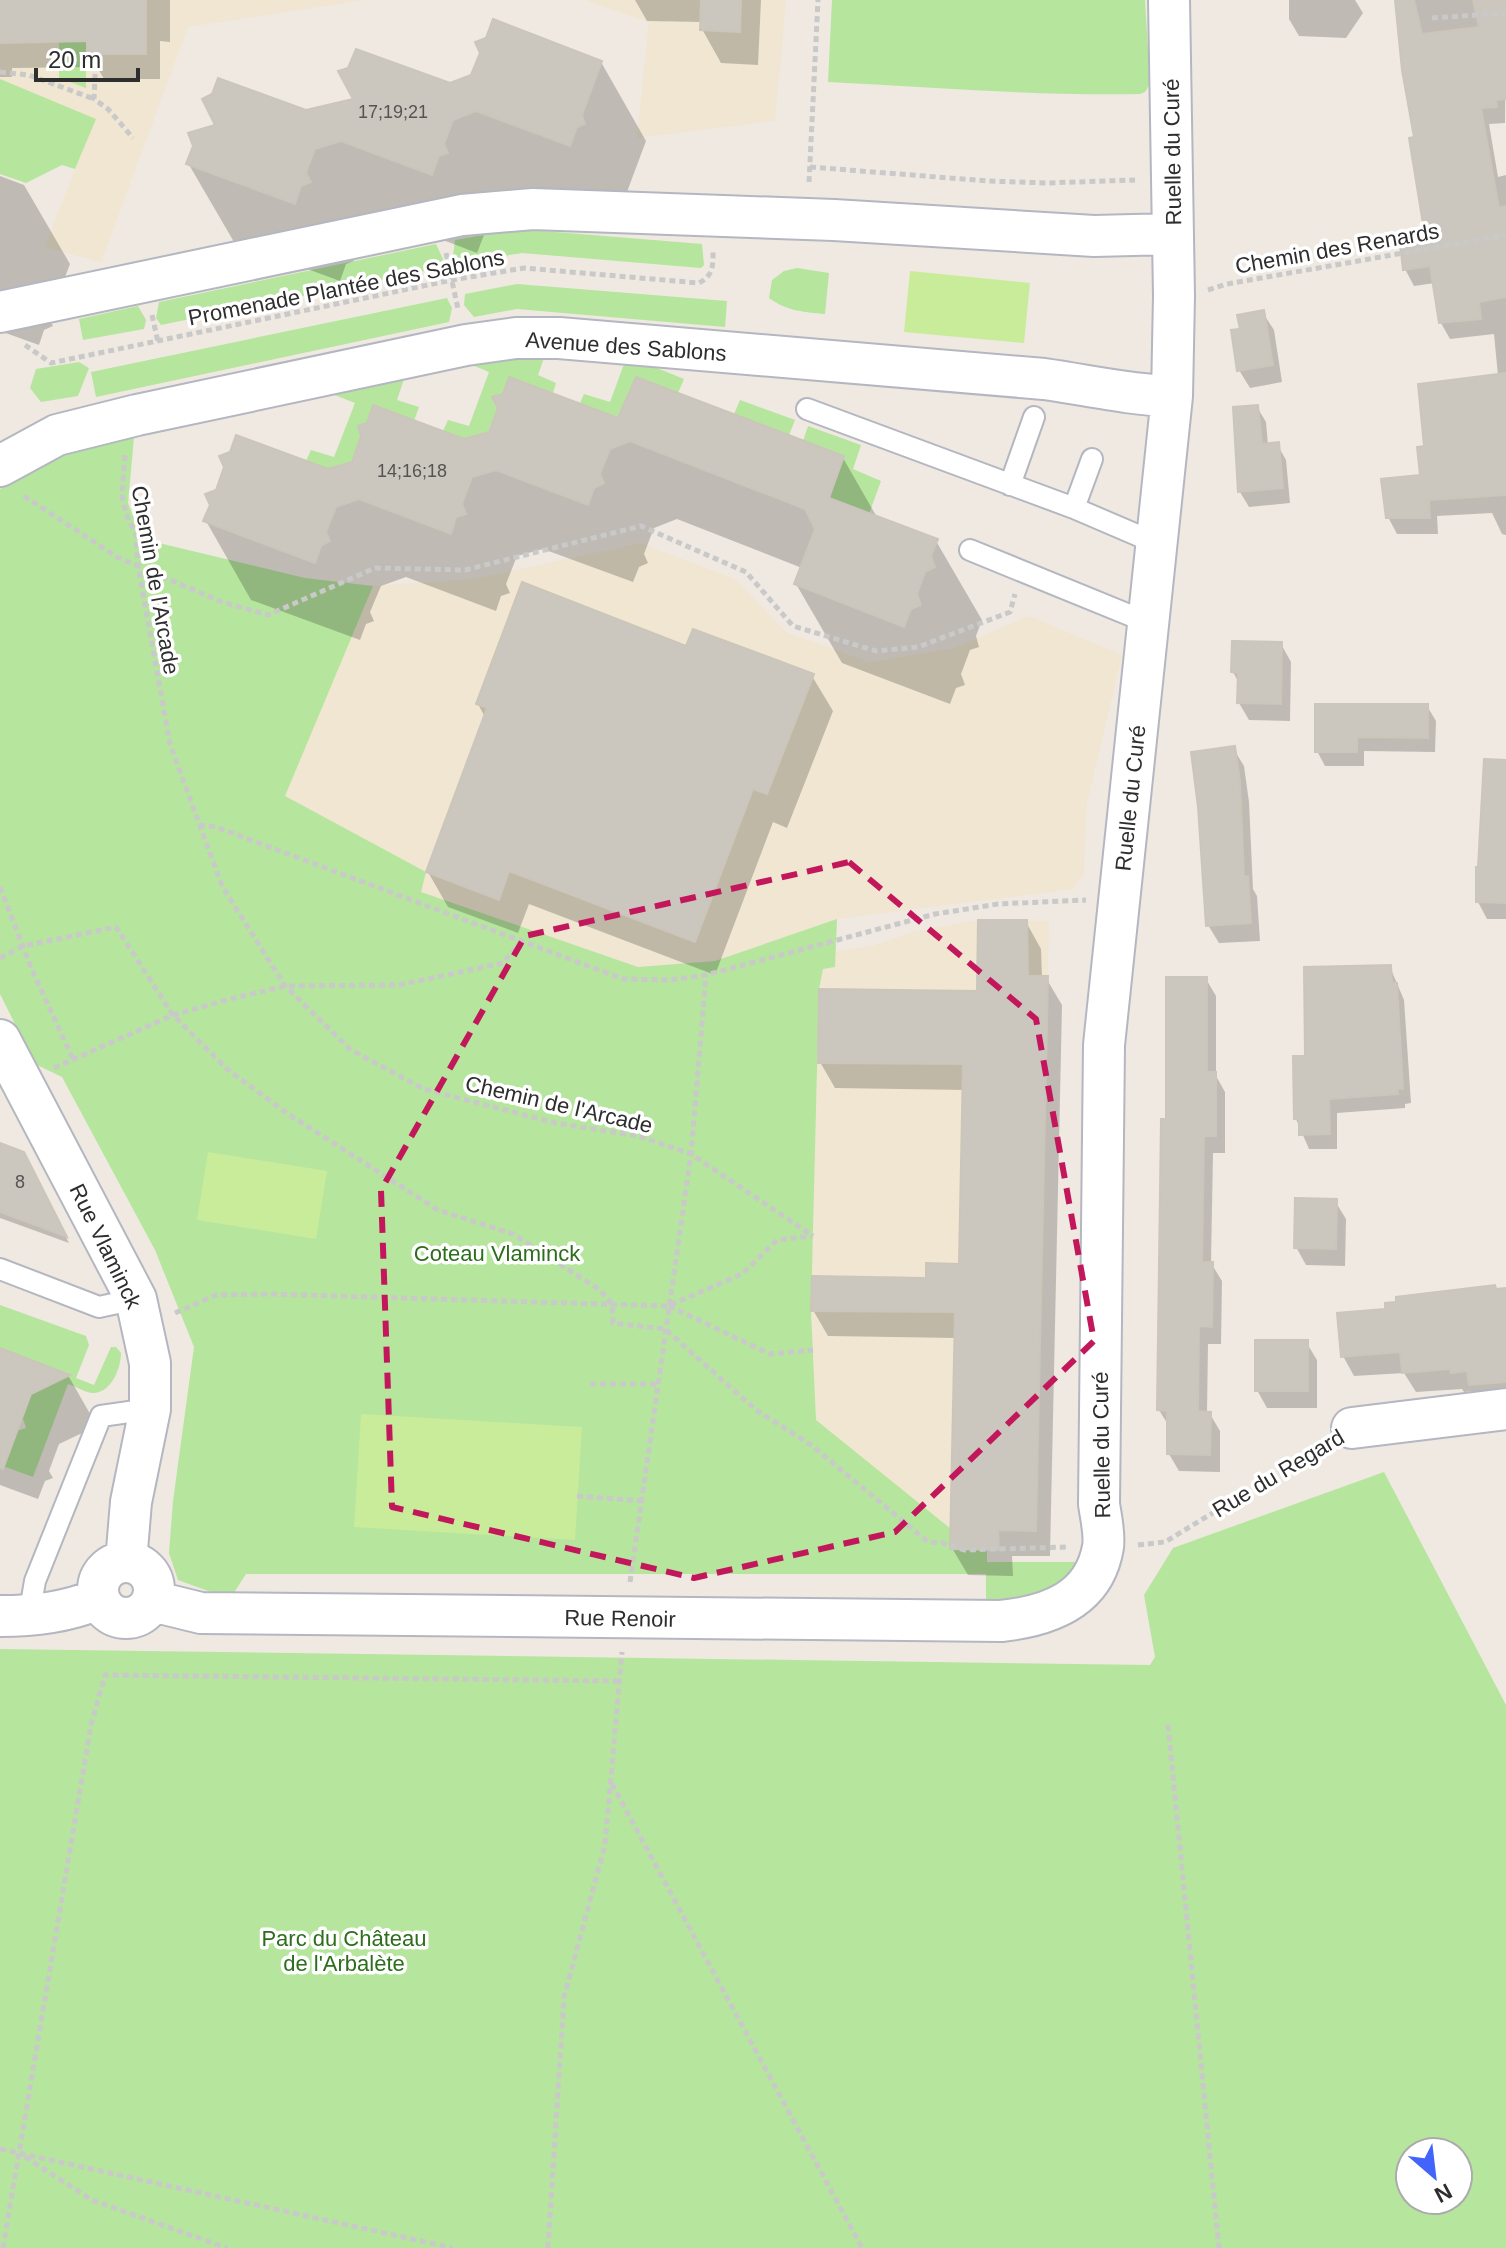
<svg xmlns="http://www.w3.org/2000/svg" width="1506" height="2248" viewBox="0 0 1506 2248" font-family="Helvetica,sans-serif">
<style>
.education{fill:#f0e6d1}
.green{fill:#b6e59e;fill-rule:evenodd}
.pitch{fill:#c9ec9a}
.shadow{fill:#0003}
.building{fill:#cbc7bf;stroke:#cbc5ba;stroke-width:2}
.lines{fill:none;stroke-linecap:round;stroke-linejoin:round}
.lane-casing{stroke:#b4b7c1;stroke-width:24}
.street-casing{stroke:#b4b7c1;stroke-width:44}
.path{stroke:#c9c9c9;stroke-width:5;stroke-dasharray:6 4;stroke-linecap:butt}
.lane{stroke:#fff;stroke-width:20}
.street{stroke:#fff;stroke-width:40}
.marked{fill:none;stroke:#c2185b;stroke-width:6;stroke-dasharray:16 10;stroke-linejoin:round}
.labels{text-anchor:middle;stroke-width:7;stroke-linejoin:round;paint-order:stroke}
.number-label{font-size:18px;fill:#555452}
.street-label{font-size:22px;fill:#2e2e2e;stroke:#fff}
.park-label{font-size:22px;fill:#2c6e1b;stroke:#fff}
</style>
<rect width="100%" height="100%" fill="#efe9e1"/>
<!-- education -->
<path class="education" d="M0,0H364L188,27L101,262L45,247L95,119L0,80Z
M584,0H786L775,121L637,138L649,22Z
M640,543L735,579L786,632L869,662L954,648L1029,616L1122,655L1086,807L1084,873L1073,889L837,919L715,961L638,967L420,892L425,872L284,797L373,586L474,579Z
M978,920L1049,921L1046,1066L1013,1263H1042L1039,1392H1010V1417H1039L1036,1531L999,1530V1550L965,1549L951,1529L816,1420L811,1311L819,989L823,968L835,967L836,951L872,946L916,931Z"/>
<!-- green -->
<path class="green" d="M832,0H1145L1150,84L1145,92L1140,94C1035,96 932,87 828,82Z
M59,15H86V88L59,78Z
M0,79L96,119L75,169L62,165L26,183L0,174Z
M519,229L702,244L704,265L701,268L522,253L460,263L453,256L455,240Z
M436,244L443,259L439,268L161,325L156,318L159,302Z
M797,268L829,273L825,314C803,312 787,311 769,298L772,280L784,271Z
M517,284L727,301L725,327L517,309L474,317L464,305L465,294Z
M447,298L452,308L449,322L96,397L91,372Z
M138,306L146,320L144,329L83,340L79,319Z
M508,357L544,358L538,375L556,383L553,393L509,377L503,394L493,397L498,408L482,446L443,431L448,420L469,426L489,372L472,365Z
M79,362L89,368L78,396L41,402L30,388L36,369Z
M624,364L652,366L684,379L678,393L636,377L618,418L580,403L584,394L610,402Z
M404,379L397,400L419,407L414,421L373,405L367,423L358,426L361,436L346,476L306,461L311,450L334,457L355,403L332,394Z
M740,400L795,420L789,435L734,414Z
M808,426L861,445L853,469L881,481L869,514L829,498L803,441Z
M128,437H134L128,503L142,539L305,578L373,586L285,796L426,872L421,892L638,967L715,961L837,919L835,967L823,969L819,989L811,1311L816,1420L951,1529L965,1549L987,1550V1562H1077C1054,1604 1028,1599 986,1604V1574H246L230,1599L178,1580L169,1553L173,1501L194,1347L155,1250L62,1077L35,1064L0,994V489C40,461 81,449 128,437Z
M0,1305L86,1336L89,1345L76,1378L94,1385L111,1347H116L121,1353C121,1367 112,1393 93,1393C86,1393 75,1386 68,1384L33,1477L0,1465L17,1431L26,1428L0,1348Z
M1384,1472L1506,1705V2248H0V1649L1150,1665L1155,1657L1144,1595L1173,1548ZM1458,2152V2200H1410V2152Z"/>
<!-- pitch -->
<path class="pitch" d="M910,271L1030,283L1024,343L904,332Z
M208,1152L327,1171L316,1239L197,1220Z
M361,1414L582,1427L575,1540L354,1527Z"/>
<!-- shadow -->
<path class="shadow" d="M0,0H170V42L160,41V79H104L97,67L12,68V77H0Z
M635,0H761L758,65L721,63L702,29V22L647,21Z
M1289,0H1355L1363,13L1346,38L1299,36L1289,19Z
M1397,0H1506L1505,123L1489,124L1498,177L1506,175V535L1502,534L1492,513L1437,516L1438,534H1397L1388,517L1422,476L1426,448L1498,376L1494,334L1450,339L1441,323L1435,283L1414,286L1405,269L1426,231L1417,139Z
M601,62L646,141L615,224L523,189L498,199L492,232L484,235L477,253L388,219L351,254L354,261L346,264L340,281L234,242L188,163L305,112L450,85Z
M0,176L24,185L70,264L49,319L53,326L44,330L39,345L0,331Z
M1263,313L1274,330L1282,382L1250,388L1239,370L1242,330Z
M1257,407L1266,422L1268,445L1277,444L1286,460L1290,503L1249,507L1240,492Z
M619,421L843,458L878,519L936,541L982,620L976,636L979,647L970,650L961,674L965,685L956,688L950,704L842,663L796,584L802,568L677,519L654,528L644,554L648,563L639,567L633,582L543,549L517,556L506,584L510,593L501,596L496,611L406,577L381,586L370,612L374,621L366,624L360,640L251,600L206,521L328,471L464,441Z
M1281,644L1291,662L1290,721L1249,720L1239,703V683L1233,672Z
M687,649L812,676L833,711L787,828L773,822L715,975L529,904L518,933L448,907L428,872L485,717L478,704Z
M1427,706L1436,721L1435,752L1364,751V766H1325L1317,751Z
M1233,748L1244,766L1249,802L1253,889L1257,896L1260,941L1219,943L1208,925Z
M1506,806V919H1487L1478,902Z
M1026,922L1041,949L1042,978H1046L1062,1005L1050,1556H1012L1013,1576L968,1575L952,1548L956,1338L828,1336L813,1310L928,1280L961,1266L965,1090L835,1088L820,1062L979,993Z
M1390,967L1404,1000L1411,1103L1405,1104V1108L1337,1113V1149H1309L1296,1119L1307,1058Z
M1206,979L1216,996V1076L1225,1092V1153H1213L1211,1263L1222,1281L1221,1344H1208L1207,1413L1210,1414L1220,1431V1472L1179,1471L1169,1454V1426L1159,1410L1168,1121Z
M0,1145L28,1163L69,1243L0,1218Z
M1335,1201L1346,1219L1345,1266L1306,1265L1296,1247Z
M1506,1290V1403L1483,1405L1475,1391L1464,1392L1462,1389L1416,1392L1404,1373L1354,1376L1343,1356L1388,1311Z
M1306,1342L1317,1360V1408H1267L1257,1390Z
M0,1350L69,1377L97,1426L59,1444L49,1471L53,1478L45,1481L38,1499L0,1485Z"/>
<!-- building -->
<path class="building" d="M0,0H146V54H87V41L0,43Z
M701,0H741L740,32L700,30Z
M1395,0H1414L1422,34L1479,27L1473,0H1506V99L1496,100L1497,107L1481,108L1499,208L1506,206V297L1479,302L1481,319L1439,323L1430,266L1403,270L1399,234L1424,230L1409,138L1414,137L1402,70Z
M493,19L602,61L582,115L585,124L577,127L570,146L476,111L453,120L444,144L448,153L439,156L432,175L341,141L315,149L306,173L311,182L301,186L295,204L186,164L193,146L188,133L215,125L202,99L212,94L218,78L306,110L353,99L338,71L348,68L356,49L450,83L471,75L480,53L475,42L486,38Z
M1264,310L1273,365L1237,371L1231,330L1240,329L1237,315Z
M1506,373V495L1429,500L1430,518H1386L1381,479L1420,475L1417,447L1424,446L1418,384Z
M509,377L618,418L636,377L844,456L829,498L938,539L931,556L935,567L925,572L917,594L921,605L911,609L904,627L794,584L815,529L805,509L630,441L610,449L600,474L604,483L594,488L588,505L496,470L472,477L462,504L466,514L456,517L451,534L359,499L336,507L326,532L330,541L321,546L315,563L203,521L210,505L205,494L216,490L224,467L219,456L230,452L236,435L328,469L352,462L361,436L358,426L367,423L373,405L464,439L489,432L498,408L492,397L503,394Z
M1258,405L1262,444L1279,442L1283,488L1238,492L1233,407Z
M522,582L686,646L693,629L814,674L767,794L753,789L695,942L509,871L499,900L426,872L487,708L476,704Z
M1232,641L1282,642L1281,704L1237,703L1238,673L1231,672Z
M1315,704H1428V738L1357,737V752H1315Z
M1235,746L1240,782L1244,877L1248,876L1251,923L1206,926L1198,807L1191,752Z
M1484,759L1506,760V903L1476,902V867H1478Z
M978,920H1027L1028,976H1048L1036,1531L998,1530L999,1550L950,1549L955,1312L811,1311L812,1276L926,1278V1263L959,1264L963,1064L818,1063L819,989L977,991Z
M1391,965L1392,983H1397L1403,1089H1397L1398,1094L1329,1099L1330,1134L1299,1135V1119H1294L1293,1056H1305L1304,967Z
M1166,977H1207V1072H1216V1136H1204L1202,1262H1213L1212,1327L1199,1326L1198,1411L1211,1412L1210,1455L1167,1454V1411L1157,1410L1161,1119H1166Z
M0,1143L24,1152L67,1237L0,1212Z
M1295,1198L1337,1199L1336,1249L1294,1248Z
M1495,1285L1496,1289L1506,1288V1382L1469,1385L1467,1371L1451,1373L1450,1369L1402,1373L1400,1352L1341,1357L1337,1313L1385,1309V1303L1396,1302V1297Z
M1255,1340H1308V1391H1255Z
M0,1348L70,1375L31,1394L3,1469L0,1468Z"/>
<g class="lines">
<defs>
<path id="lane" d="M807,409L1074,508L1158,544
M1010,485L1034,417
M1074,508L1092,459
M970,550L1149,623
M0,1269L99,1307L136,1299
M29,1616L35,1581L101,1416L150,1409"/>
<path id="street" d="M0,312L462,215L533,209L834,220L1094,236L1173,234
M0,466L57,435L137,415L466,345L516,338H559L1044,379C1087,385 1129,395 1172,396
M0,1040L136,1299L150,1363V1409L131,1502L126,1562
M1352,1428L1506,1409
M98 1590a28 28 0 1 1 56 0a28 28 0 1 1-56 0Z
M152,1601L201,1613L1001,1621C1049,1616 1094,1600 1103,1547C1105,1534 1101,1518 1099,1504L1104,1045L1172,396L1174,296L1169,0
M0,1616C36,1616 66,1612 99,1599"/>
</defs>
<!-- lane casing -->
<use href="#lane" class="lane-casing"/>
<!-- street casing -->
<use href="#street" class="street-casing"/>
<!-- path -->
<path class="path" d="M1432,18L1506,13
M96,54L94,99L108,109L133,138
M0,72L29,75L94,99
M810,167L988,181L1047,183L1135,180
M809,182L818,0
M446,253L458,309
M1208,290L1227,284L1506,235
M152,315L158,342
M25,345L51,363L452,280L524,268L699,283C714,275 713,265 713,249
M125,455L122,496L126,514L136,535L138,566L170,744L222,886L285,986L351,1050L424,1089L555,1123L639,1136L691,1154L813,1236
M24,496L117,557L222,602L268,615L375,568L465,570L641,526L746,572L793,626L876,651L918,647L1010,612L1015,594
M199,825L216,827L623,979L670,980L706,975L935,914L998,904L1086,900
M0,887L32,970L73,1059
M0,958L23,946L116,927L173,1015L227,1069L285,1112L438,1210L513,1234L600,1290L612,1304L613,1323L665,1329L756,1410L811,1445L928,1542L943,1543L964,1550L1068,1547
M54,1068L173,1015L226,1000L285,986L399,985L503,963L521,942
M669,1306L770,1354L813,1350
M175,1313L216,1295L268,1294L668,1306L742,1274L777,1240L812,1236
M590,1384H657
M577,1496L642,1501
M1138,1545L1165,1542L1321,1447
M630,1582L691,1154L706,975
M1168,1725L1219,2248
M612,1784L862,2248
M0,2149L453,2248
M25,2157L92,2200L227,2248
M3,2248L91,1725L105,1675L620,1681
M548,2248L564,1997L605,1845L622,1652"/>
<!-- lane -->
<use href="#lane" class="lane"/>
<!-- street -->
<use href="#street" class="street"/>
</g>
<!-- marked area -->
<path class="marked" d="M849,862L1036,1019L1094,1341L895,1532L694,1578L392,1507L381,1190L525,936Z"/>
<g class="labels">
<!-- number labels -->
<g class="number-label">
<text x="393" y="118">17;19;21</text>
<text x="412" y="477">14;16;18</text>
<text x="20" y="1188">8</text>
</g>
<!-- street labels -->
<g class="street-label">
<text transform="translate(1172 152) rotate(-91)" y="8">Ruelle du Curé</text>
<text transform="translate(1337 248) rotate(-10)" y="8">Chemin des Renards</text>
<text transform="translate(346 287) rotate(-11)" y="8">Promenade Plantée des Sablons</text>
<text transform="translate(626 346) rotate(4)" y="8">Avenue des Sablons</text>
<text transform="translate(156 580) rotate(80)" y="8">Chemin de l'Arcade</text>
<text transform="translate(1130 798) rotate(-84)" y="8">Ruelle du Curé</text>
<text transform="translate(559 1104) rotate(13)" y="8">Chemin de l'Arcade</text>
<text transform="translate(106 1246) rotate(64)" y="8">Rue Vlaminck</text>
<text transform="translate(1101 1445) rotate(-91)" y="8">Ruelle du Curé</text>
<text transform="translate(1278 1473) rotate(-31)" y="8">Rue du Regard</text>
<text transform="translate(620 1618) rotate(1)" y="8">Rue Renoir</text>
</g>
<!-- park labels -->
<g class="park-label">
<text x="497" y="1261">Coteau Vlaminck</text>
<text x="344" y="1946">Parc du Château<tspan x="344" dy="25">de l'Arbalète</tspan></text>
</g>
</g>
<!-- north arrow -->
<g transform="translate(1434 2176) rotate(152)"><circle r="38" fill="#ffffff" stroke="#ababab" stroke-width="2"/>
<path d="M0-6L14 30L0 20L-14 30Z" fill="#4264fb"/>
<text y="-12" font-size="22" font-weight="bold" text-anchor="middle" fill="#2e2e2e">N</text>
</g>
<!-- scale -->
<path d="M36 68v12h102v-12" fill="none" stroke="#2e2e2e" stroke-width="4"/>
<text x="48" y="68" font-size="24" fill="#2e2e2e" stroke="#ffffff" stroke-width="6" paint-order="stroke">20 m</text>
</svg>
